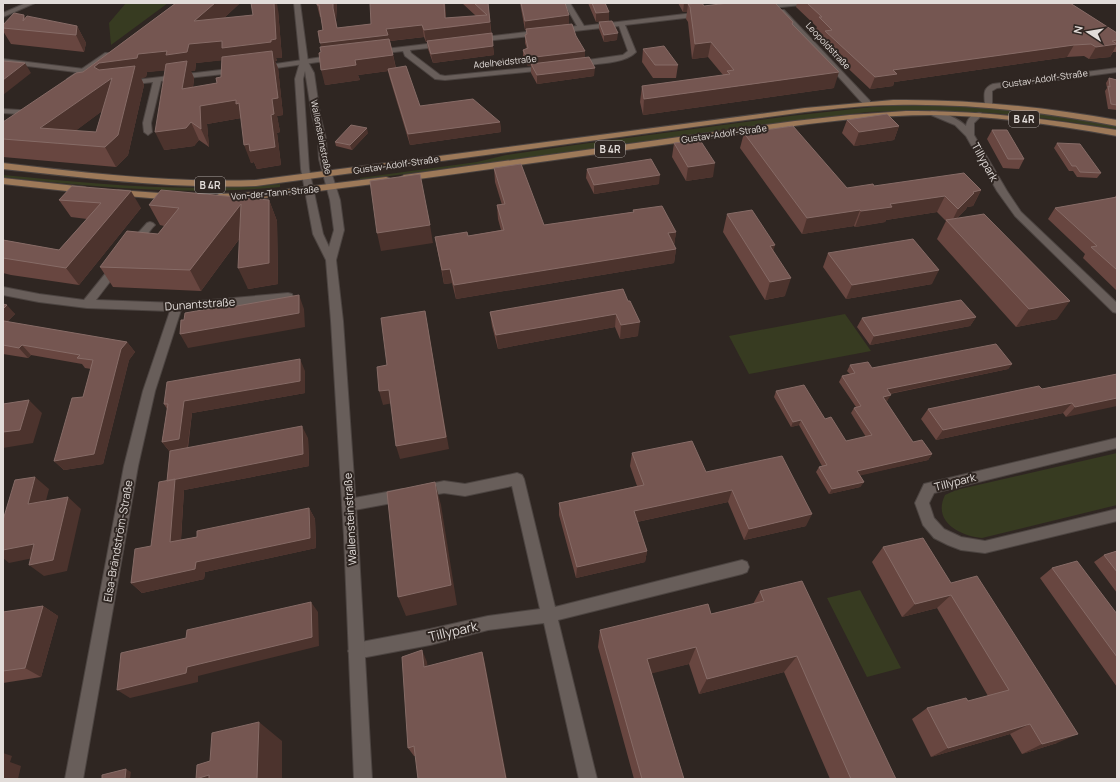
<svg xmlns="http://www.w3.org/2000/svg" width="1120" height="782" viewBox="0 0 1120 782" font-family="Manrope,sans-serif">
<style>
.green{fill:#373b21}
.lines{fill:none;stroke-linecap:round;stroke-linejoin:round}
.street-casing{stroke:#4c4441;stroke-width:2}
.secondary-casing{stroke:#4c4441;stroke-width:2}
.primary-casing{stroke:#4c4441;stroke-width:2}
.street{fill:#685e5a;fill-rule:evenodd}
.secondary{fill:#685e5a;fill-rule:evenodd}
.primary{fill:#9d7959;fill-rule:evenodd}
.wall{fill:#684640;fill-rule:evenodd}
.shaded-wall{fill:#4c332d}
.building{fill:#755651;stroke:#866b66;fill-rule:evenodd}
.labels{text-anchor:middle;stroke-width:4;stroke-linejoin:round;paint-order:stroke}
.far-street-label{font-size:9px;fill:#e2dcd9;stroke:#2f2622}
.shield{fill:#2f2622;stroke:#aca5a2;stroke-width:1}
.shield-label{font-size:10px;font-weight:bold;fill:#e2dcd9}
.street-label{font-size:11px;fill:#e2dcd9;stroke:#2f2622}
.near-street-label{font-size:13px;fill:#e2dcd9;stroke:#2f2622}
</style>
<rect width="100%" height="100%" fill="#2f2622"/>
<!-- green -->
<path class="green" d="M126,3H168L111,45L109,23Z
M903,105L995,108L1025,111L1117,126V129L1042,118L993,113L918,110L868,112L743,128L360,180V178L477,162L506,155L575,145L790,116L872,107Z
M3,175C95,184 188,193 280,184V187C188,196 95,187 3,177Z
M845,314L871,351L749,374L729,336Z
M1117,453V505L982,538C960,536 932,522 945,495L956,490Z
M860,590L901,668L867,677L827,598Z"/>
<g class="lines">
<defs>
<path id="street" d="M26,3H35L3,17V13Z
M564,3H570L584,26L702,12L705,14L702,16L625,25L636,52C625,64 593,64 577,66L573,64L574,62L623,55L628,51L619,26L476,42L472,40L476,38L577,26Z
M781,3H804L801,5L762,9L759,7L762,5Z
M780,10H784L870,101V105H864L780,12Z
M444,42H447V46L410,50L411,53L440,75L445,76L546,66L550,68L546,70L445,80L435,79L405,56L403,51L377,54L373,52L377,50Z
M336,55H339V59L262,70L258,68L262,66Z
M3,59L84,69L88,71L84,73L3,63Z
M238,68H241V72L161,81L151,123L152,132L148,135L144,132L143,123L153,82L127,85L123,83L127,81Z
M1117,68V72L997,88L992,91V106H989L985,104C984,94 983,88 993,84Z
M3,109L20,110L24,112L20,114L3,113Z
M931,111C941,110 959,119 966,126C967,119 973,111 981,113L982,115L974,123V135L1007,191L1021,212L1117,303V313L1113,312L1015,216L997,191L966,136L955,125L931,115L930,113Z
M150,222L153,223L155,225L153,227L138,246H130L129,244L130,242L147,223Z
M117,263L122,266L96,300L177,303L288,293L292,294L293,297L292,300L288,301L181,310L155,391L138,466L83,779H65L124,466L143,391L170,311L87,308L39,302L3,295V287L39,294L84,300L113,264Z
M1117,438V448L934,493L929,503L934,518L944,529L961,537L985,541L1117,509V521L985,553L961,550L948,545L934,538L923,525L915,503L924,484Z
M517,473L522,475L524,479L555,607L742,560L747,562L749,567L747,572L742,574L558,620L597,779H579L544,623L488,630L430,645L356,659L351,656L348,651L351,646L356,643L430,629L488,616L540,609L512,486L465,496L444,493L421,497L416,495L414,491L416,487L444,481L465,484Z
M403,489L408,491L410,495L408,499L403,501L349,511L344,509L342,505L344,501L349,499Z"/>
<path id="secondary" d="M294,3H300L308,62L314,73L320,115L326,139L327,159L340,200L344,230L336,260L343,321L358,536L372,779H354L344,536L331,321L326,260L313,234L301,169L295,79L300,62ZM305,71L312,115L318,139L319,159L330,200L334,230L329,247L323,234L309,169L303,79Z
M105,53H111L112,55L73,83H67V79Z"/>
<path id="primary" d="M893,100C968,99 1043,107 1117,120V126C1043,112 968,103 893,105C864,105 834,109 805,112L256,186C171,189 87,178 3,169V163C87,173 171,183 256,180L805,108Z
M906,111C977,110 1047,119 1117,130V136C1057,125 996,116 934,115C859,115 785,127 712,138C609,152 507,167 404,181L399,178L404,175L795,121L850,115Z
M386,177L389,178L391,180L389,182L264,198L219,200L214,197L219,194L264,192Z
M3,178L85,187L90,190L85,193L3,184Z
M118,190L173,194L178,197L173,200L115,195L113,193Z"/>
</defs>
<!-- street casing -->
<use href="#street" class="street-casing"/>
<!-- secondary casing -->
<use href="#secondary" class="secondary-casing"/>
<!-- primary casing -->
<use href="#primary" class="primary-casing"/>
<!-- street -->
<use href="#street" class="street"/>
<!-- secondary -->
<use href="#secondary" class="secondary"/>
<!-- primary -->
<use href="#primary" class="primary"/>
</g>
<!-- wall -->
<path class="wall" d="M176,3H240L224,18L253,15L278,10L282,58H276L277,61H275L278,68L283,115L277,116L280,132L277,133L281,165L257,169L254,162L251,163L241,118L207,124L209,147L199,140L194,146L164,150L165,70L147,72L146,77L141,78L144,85L128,155L116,167L3,157V122L83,72ZM222,60L221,77L217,83L193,88L194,78L191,71H195L196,63ZM102,111L96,132L75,131Z
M317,3H337L336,20L337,28L371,24L445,3L446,18L476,16L462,3H488L494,55L433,63L428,49L427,42H426L424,37L390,41L396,68L420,106L500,122L501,132L410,145L390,79L388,71L358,75L360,80L325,85L321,52V47L323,30L321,17H320L317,5Z
M520,3H565L569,24L585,58L594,76L537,84L531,73V66H528L523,59V50L527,49L525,43V35L526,34V30H525Z
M588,3H605L609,12V21L596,22Z
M678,3H702L704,6L793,25L834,88L643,115L640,102L642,86L723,75L708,57L692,59L688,22L686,19L687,12H683Z
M797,3H1070L1117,33V52H1113L1110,57L1089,59L1084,56L1067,57L894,82L893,86L870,89L821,43L823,36L816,29L817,27L796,7Z
M24,15L25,18L77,26L86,43L84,52L11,44L3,31V25Z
M599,22L617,40L604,42L599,29Z
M643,49L678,65L676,78H653L642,62Z
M1109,78L1117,80V110L1108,109L1105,91L1107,88L1106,83Z
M847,120L899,126L894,140L854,146L842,133Z
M992,130L1024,159L1019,169L1003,168L987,139Z
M368,133L352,150L336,146L335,142Z
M744,133L847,188L874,186L981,190L973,206L967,207L966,209L956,219L1057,319L1016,327L937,239L946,221L937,212L886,220L885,222L855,227L854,226L802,234L740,148Z
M674,143L713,177L686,181L672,157Z
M1057,143L1101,173L1097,178L1077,177L1073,171H1069L1054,148Z
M494,168L544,225L633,212V210L676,232L674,245L676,249L674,263L456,299L452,283L444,284L435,237L468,236L501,230L498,219L497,205H502L495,182Z
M587,169L659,184L594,194L586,178Z
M72,186L141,208L79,285L11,275L3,273V240L59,250L87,219L71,217L59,200Z
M1117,194V291L1083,258L1085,254L1048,219L1055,208L1114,198Z
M269,200L277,221L278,284L248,289L240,238L201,291L113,287L100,267L158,234L164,226L160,225L149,205Z
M727,214L773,251L785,296L765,300L723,232Z
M828,253L932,284L846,299L823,267Z
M623,289L638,336L620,339L615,327L498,349L492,326L490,312Z
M3,304L15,314L7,322L127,342L135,352L129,360L103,464L64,470L54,461L83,397L91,369L85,368L82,364L31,355L28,358L3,354Z
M976,317L970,326L870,345L857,327L862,318Z
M1012,364L1008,369L890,394L887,401H886L913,442L932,454L928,460L860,475L864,482L860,487L829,494L816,472L819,467L822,466L799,425L791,427L774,397L776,391L825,419L846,441L866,437L851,413L854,408L856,407L839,382L842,376L850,374L847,371L850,365L872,368Z
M305,371V393L192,413L188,448L308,438L309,466L184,490L181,540L197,537L309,508L315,519L316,548L205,572L204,579L142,593L131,583L151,546L167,481L170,452L162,442L167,409L164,404Z
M1117,374L1066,417L1063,413L936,440L921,419L928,409L1042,389Z
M632,453L706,472L806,526L744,540L728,502L637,522L647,551L645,562L576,578L559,515V503L637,486L630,466Z
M883,547L951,583L1057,743L1022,754L1010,734L931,757L912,719L927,708L968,701L988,696L937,608L902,617L872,562Z
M1117,551V593L1094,562L1104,555Z
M1052,568L1117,614V687L1040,578Z
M760,591L896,779H830L784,672L699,694L689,664L651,673L684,779H634L598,647L600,630L711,614L753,604Z
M43,606L58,616L41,677L3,683V612Z
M427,662V666L485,663L415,756H414L408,748Z"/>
<!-- shaded-wall -->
<path class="shaded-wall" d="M215,3H240L201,40L194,21Z
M274,3H277L278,10L282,58H276L277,61H275L278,68L283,115L277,116L280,132L277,133L281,165L257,169L254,162L251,163L244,145L249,144L275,147L226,60L196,63L195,71H191L194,78L190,107L173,70L147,72L146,77L141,78L144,85L128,155L116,167L105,147L121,97L58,144L40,128L94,67L99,63L138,54L189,44L222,41L271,40Z
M333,3H337L336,20L340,40L333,8Z
M444,3L447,28L490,22L491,34L426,42L424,30Z
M684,3H697L690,7L688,4L687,12H683Z
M609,12V21L596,22V13Z
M569,15V24L525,30V21Z
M422,25L424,37L389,41L323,55L320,43L386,29Z
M77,26L86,43L84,52L76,35Z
M618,33L617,40L604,42V35Z
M711,42L708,57L692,59L695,44Z
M1117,44L1110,57L1089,59L1096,47Z
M1074,45L1067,57L894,82L893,86L870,89L875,77L893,70Z
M493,46L494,55L433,63L431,54Z
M585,51V59L531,64V66H528L527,58Z
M393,55L396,70L358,75L360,80L325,85L321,70L355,60Z
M25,63L31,73L3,95V80Z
M595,68L594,76L537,84V75Z
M839,72L834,88L643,115L644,99Z
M236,100L239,103L241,118L207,124L209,147L201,129L200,106Z
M191,122L199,140L194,146L164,150L155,132Z
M500,122L501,132L410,145L408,134Z
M899,126L894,140L854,146L859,132Z
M367,128L368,133L352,150L350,145Z
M715,163L713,177L686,181L688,167Z
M660,175L659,184L594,194V185Z
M981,190L973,206L967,207L966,209L950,225L958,209L973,192Z
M131,191L141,208L79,285L66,268Z
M945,196L937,212L886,220L885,222L855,227L861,211L890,204Z
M269,200L277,221L278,284L248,289L238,268Z
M241,204L250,224L201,291L190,270Z
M860,210L854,226L802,234L807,218Z
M430,225L433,243L381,251L377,233Z
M676,232L674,246L668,233Z
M775,245L770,263V246Z
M676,249L674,263L456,299L454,285Z
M450,269L452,283L444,284L442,270Z
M939,270L932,284L846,299L852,285Z
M791,278L785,296L765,300L770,282Z
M299,295L304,309L305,327L188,348L180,334Z
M1070,301L1057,319L1016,327L1029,309Z
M7,305L15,314L3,325V309Z
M425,311L449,449L400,459L396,446Z
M616,314L615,327L498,349L496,335Z
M976,317L970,326L870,345L874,336Z
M640,322L638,336L620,339L621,325Z
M127,342L135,352L129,360L103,464L64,470L54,461L121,349Z
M22,345L31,355L28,358L19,348Z
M300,359L305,371V393L192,413L187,450L171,453L162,442L184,401Z
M1012,364L1008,369L883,395L887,389Z
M389,390L393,403L383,405L379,391Z
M891,395L887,401L880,403L883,397Z
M1117,398V406L1066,417L1075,407Z
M29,400L42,413L33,443L3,448V432Z
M1072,403L1063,413L936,440L943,430Z
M801,420L799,425L791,427L793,422Z
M302,426L308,438L309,466L184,490L180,553L170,542L167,481Z
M932,454L928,460L854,477L857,471Z
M35,477L49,489L42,516L28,504Z
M435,482L441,505L457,605L406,616L398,597Z
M864,482L860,487L829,494L832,489Z
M732,490L728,502L632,523L634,511Z
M68,497L81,509L67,571L44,576L29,565Z
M309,508L315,519L316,548L205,572L204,579L142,593L131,583L196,562Z
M812,514L806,526L744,540L749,529Z
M34,544L48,555L9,563L3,558V550Z
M647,551L645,562L576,578L577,567Z
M951,595L937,608L902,617L915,604Z
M311,602L318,612L319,646L198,676V682L130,698L117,690L187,667Z
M43,606L58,616L41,677L25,668Z
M696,647L689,664L642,676L647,659Z
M422,650L427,662L429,678L424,667Z
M482,652L485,663L507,779H506Z
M797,656L784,672L699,694L707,679Z
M259,722L282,741V779H257Z
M1030,724L1010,734L931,757L948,748Z
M1078,734L1057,743L1022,754L1042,744Z
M3,753L12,756L10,762L21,766L18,779H19H3Z
M126,769L131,772L130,779H125Z
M209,775L217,779H196Z"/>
<!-- building -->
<path class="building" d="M176,3H215L194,21L253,15L251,3H274L276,39L271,40V42L222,48V41L189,44L187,52L166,55L167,51L138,54L137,58L99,63L94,67L99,70L135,66L118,135L105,147L3,139V122L76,73L83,72ZM112,78L96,132L40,128Z
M317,3H333V8L337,28L371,24L370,3H444L445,18L487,15L474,3H488L490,22L424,30L422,25L386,29L388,35L320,43L318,31L323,30L319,5H317Z
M521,3H565L569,15L525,21Z
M592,3H605L609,12L596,13Z
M698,3H702L704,6L728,3H775L793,22L792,24L839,72L644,99L642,86L730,74L727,71L734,70L711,42L695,44L690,7L688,4Z
M807,3H1070L1117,33V40L1112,41L1117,44L1096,47L1091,44L1074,45L893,70L897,74L875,77L825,31L832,30L819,17H822Z
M14,13L24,15L23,21L27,16L77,26L76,35L3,28V25Z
M612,21L618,33L604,35L599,22Z
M572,24L576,36L585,51L527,58L523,50L528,48L525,35L527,34L526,29Z
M492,33L493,46L431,54L427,41Z
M389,39L393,55L355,60L356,65L321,70L319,53L321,52L320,47Z
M664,46L678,65H655L643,49Z
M272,51L278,98L272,99L274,114L271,115L275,147L250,151L249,144L244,145L239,103L236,104V100L200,106L201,129L191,122L186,128L155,132L166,64L187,61L182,89L217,83L216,78L221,77L222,57Z
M589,57L595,68L537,75L531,64Z
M3,61L25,63L3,80Z
M406,66L420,106L473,99L500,122L408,134L388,69Z
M1109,78L1117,80V105L1111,104L1108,86L1110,87Z
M887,114L899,126L859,132L847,120Z
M351,125L367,128L350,145L335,142Z
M793,126L847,188L873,184L874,186L964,173L981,190L973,192L974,193L958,209L945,196L890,204L892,207L861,211L860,210L807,218L744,133Z
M992,130H1007L1024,159H1008Z
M700,140L715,163L688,167L674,143Z
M1057,143L1080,144L1101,173L1080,172L1076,166H1072Z
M651,159L660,175L594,185L587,169Z
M521,164L544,225L634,212L633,210L662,206L676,232L668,233L676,249L454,285L450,269L442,270L435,237L467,232L468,236L504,230L497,205L505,204L494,168Z
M420,174L430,225L377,233L370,181Z
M72,186L131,191L66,268L3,258V240L59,250L101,203L59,200Z
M161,190L269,200V263L238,268L241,204L190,270L100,267L127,231L158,234L179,208L149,205Z
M1117,197V270L1091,247L1097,246L1055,208Z
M752,210L775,245L770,246L791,278L770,282L727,214Z
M984,214L1070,301L1029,309L946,220Z
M913,239L939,270L852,285L828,253Z
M623,289L628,301H630L640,322L621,325L616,314L496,335L490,312Z
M299,295V313L180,334L181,320H184L185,313L225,306V308Z
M961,300L976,317L874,336L862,318Z
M3,304L7,305L3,309Z
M425,311L446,437L396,446L389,390L379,391L377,367L387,365L381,318Z
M4,321L127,342L121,349L94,454L54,461L72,398L83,397L93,360L77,358L80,355L22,345L19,348L3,345V322Z
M996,344L1012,364L887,389L891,395L883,397L913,442L922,440L932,454L857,471L864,482L832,489L819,467L827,465L801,420L793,422L776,391L804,385L825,419L831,417L846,441L872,435L854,408L861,406L842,376L855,373L850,365L868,362L872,368Z
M300,359V381L184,401L179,439L162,442L168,404H164L167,382Z
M1117,374V398L1075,407L1072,403L943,430L928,409L1039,386L1042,389Z
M29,400L20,430L3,432V404Z
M302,426L303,454L167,481L170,451Z
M692,441L706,472L782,456L812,514L749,529L732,490L634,511L647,551L577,567L559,503L644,485L632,453Z
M35,477L28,504L68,497L53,560L29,565L34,544L3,550V520L15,480Z
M175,479L170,542L197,537V531L309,508L310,538L196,562L195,569L131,583L135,549L151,546L159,482Z
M435,482L451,585L398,597L387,492Z
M923,538L951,583L977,576L1078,734L1042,744L1030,724L948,748L927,708L966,698L968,701L1009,690L951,595L915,604L883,547Z
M1117,551V572L1104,555Z
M1077,561L1117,614V657L1052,568Z
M802,581L896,779H851L797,656L707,679L696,647L647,659L684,779H642L600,630L708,604L711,614L764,601L760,591Z
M311,602L312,637L187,667L186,673L117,690L121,653L186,638L187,630Z
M43,606L25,668L3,671V612Z
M422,650L424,667L482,652L506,779H418L414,746L408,748L402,657Z
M259,722L257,779H209V775L196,779L197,765L210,761L212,733Z
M126,769L125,779H102V775Z"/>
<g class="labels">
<!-- far-street labels -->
<g class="far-street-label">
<text transform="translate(828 46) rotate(47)" y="3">Leopoldstraße</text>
<text transform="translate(505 62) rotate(-6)" y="3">Adelheidstraße</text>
<text transform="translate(1045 79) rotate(-8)" y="3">Gustav-Adolf-Straße</text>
<text transform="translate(724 134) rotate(-8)" y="3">Gustav-Adolf-Straße</text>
<text transform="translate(321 137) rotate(79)" y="3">Wallensteinstraße</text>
<text transform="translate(396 165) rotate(-8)" y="3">Gustav-Adolf-Straße</text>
<text transform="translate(275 193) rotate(-5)" y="3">Von-der-Tann-Straße</text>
</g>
<!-- shield labels -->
<g class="shield">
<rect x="1009" y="111" width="30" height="16" rx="3"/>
<rect x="595" y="141" width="30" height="16" rx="3"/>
<rect x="195" y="177" width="30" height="16" rx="3"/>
</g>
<g class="shield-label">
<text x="1024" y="123">B 4R</text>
<text x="610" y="153">B 4R</text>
<text x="210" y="189">B 4R</text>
</g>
<!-- street labels -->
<g class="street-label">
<text transform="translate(985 162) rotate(61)" y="4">Tillypark</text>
<text transform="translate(200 304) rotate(-4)" y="4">Dunantstraße</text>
<text transform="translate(955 482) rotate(-14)" y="4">Tillypark</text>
<text transform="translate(350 519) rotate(-93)" y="4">Wallensteinstraße</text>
<text transform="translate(118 541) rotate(-80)" y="4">Elsa-Brändström-Straße</text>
</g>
<!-- near-street labels -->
<g class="near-street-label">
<text transform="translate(453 631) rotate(-13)" y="5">Tillypark</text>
</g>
</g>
<!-- border -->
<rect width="1120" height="782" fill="none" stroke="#e2dcd9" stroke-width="8"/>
<!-- north arrow -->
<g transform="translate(1088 32) rotate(282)" stroke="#2f2622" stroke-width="3" paint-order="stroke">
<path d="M0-3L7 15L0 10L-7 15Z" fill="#e2dcd9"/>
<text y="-6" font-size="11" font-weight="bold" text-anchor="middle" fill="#e2dcd9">N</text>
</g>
</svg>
